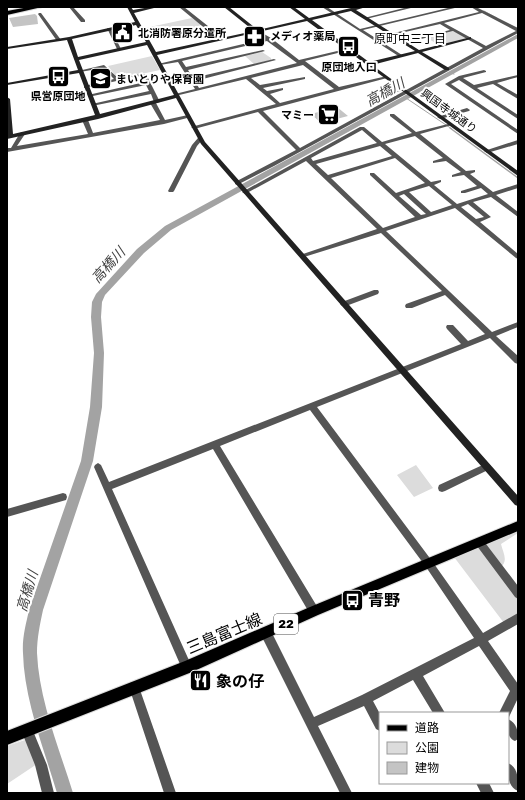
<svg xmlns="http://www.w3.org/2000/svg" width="525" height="800" viewBox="0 0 525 800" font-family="Rubik,'Noto Sans JP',sans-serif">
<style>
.green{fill:#dcdcdc}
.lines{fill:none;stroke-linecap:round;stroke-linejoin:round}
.stream-far1{stroke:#a3a3a3;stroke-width:1}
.stream{stroke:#a3a3a3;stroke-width:1.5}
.river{fill:#a3a3a3;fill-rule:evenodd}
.building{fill:#c4c4c4}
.primary-casing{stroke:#dbdbdb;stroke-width:2}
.highway-casing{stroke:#dbdbdb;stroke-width:2}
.street{fill:#555;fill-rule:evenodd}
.secondary{fill:#222;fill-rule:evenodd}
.primary{fill:#000;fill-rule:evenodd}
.highway{fill:#000;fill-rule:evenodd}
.labels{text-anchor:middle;stroke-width:4;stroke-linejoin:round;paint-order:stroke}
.far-poi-label{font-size:11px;font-weight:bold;fill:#000;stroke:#fff;text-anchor:start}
.far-street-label{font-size:11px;fill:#000;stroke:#fff}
.far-neighbourhood-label{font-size:12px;fill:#000;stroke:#fff}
.shield{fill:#fff;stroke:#4c4c4c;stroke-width:1}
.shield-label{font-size:12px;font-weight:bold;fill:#000}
.water-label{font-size:14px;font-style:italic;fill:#444;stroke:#fff}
.near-poi-label{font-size:16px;font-weight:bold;fill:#000;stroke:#fff;text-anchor:start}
.near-street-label{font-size:16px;fill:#000;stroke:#fff}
</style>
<rect width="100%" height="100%" fill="#fff"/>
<!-- green -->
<path class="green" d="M192,18L202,25L194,27V30L151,39L145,28Z
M454,31L467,38L439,45L427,38Z
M262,52L271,58V60L254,64L245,56Z
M152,56L160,70L118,79L108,66Z
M416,465L433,488L414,497L397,475Z
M517,530L518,533L501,544C503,553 509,561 500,568L483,544Z
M479,547L518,599V614L504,623L454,557Z
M25,740L37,764L7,784V746Z"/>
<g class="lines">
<!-- stream-far1 -->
<path class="stream-far1" d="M484,11L497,18
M450,73L454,74
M406,98L452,129"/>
<!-- stream -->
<path class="stream" d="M450,128L518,178"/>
<!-- river -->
<path class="river" d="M518,34V38L171,230L144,253L105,295L102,302L101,317L104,353L102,407L93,461L43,610C40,624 37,638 37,653C39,700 59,748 73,793H57C44,749 24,699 23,653C22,638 26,624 29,610L81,461L90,407L94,353L91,317L92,302L96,294L137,249L165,226Z"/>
</g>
<!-- building -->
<path class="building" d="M35,14L37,16L38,24L13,27L9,18Z
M337,107L348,116L321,123L311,114Z"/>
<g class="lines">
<defs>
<path id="primary" d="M518,521V531L318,615L192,672L7,745V731L185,661L310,607Z"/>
<path id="highway" d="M29,7H42L7,15V11Z"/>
</defs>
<!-- primary casing -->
<use href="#primary" class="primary-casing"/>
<!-- highway casing -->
<use href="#highway" class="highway-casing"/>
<!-- street -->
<path class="street" d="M69,7H73L85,20V22H81Z
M93,7H98L96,8Z
M179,7H184L223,38V40H219Z
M322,7H327L360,29L452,7H459L363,30L402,55V57H400Z
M408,7H415L366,19L364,18Z
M471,7H476L518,28V33L274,166L237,185L235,184V182L296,150L258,112L194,129L191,127L276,104L246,79L175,96V94L195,89L178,62L160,65L158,64L264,39L255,32V31L257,30L271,38L299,60L350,48V50L305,61L339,87L387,76V78L263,111L300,148L483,48L453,31L405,43L403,42L450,30L440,24L392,35L390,34L479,12ZM482,13L516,31L486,46L444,23ZM267,41L297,63L199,88L195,81L276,60L274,59L193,78L188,70L265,51L263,50L186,67L182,61ZM303,65L334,89L280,103L270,94L283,90V88L267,91L263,88L305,79V77L260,85L251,78Z
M39,13H41L61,40V41H57L38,14Z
M107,28L111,29L121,49V50L117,49Z
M104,65L118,78L140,74H146L160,102L156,103L165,120L188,115L191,117L164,124L7,152V148H11L20,133L22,132L25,134L17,146L88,134L82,120L85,118L88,120L93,133L160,120L150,103L154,102L151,94L92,106V104L149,91L146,85L88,97V95L145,82L142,76H140L84,88V86L114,79L103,68L80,72L78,71Z
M484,70L486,71V72L463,78L474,85L518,75V77L497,83L518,95V99L493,84L477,88L518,115V119L459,80L451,84L518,130V134L445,84L459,76Z
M403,88H405V90L376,97L373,95Z
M467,108L470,110L469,111L440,119L437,117Z
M390,114H394L416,132L452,123V125L420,134L466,171L475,170V172L470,174L493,192L518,184V188L496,195L518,212V217L491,197L473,202L491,217L480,222L518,254V259L516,258L455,208L386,231L492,332L518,322V327L496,336L518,356V364L515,363L490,338L317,407L432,561L483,633L518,613V624L488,641L518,684V698L509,717L508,713H499L510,691L479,646L423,676L445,713H433L413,680L373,701L380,714V731L376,729L364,706L318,726L352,793H340L262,637L261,633L262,629L266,628L270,629L314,717L362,695L474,638L426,567L310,410L220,446L318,608L319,611L318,614L314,616L310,614L213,449L112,489L192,667L191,671L187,672L183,671L94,467L95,465L98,463L101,465L109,482L461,344L447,329L446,327L447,325H453L468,341L485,334L445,295L412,308H406L405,306L406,304L442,291L381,233L304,257H300V255L377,229L306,161L247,193L245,194L242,192L360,127H364L382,142L412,133L390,116ZM362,130L377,143L313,161L311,158ZM415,136L443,158L433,161V163L446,161L461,172L452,175V177L464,175L477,186L461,191V193H465L481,188L488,194L457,204L434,185L441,182V180L431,182L385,144ZM380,146L392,156L328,175L316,164ZM395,158L425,183L396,193L374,173H370V175L415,217L383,228L331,178ZM429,186L452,205L431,212L409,192ZM404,194L426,214L421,215L399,196ZM468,204L484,217L476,219L461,207Z
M198,138L203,139L197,146L174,191L173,192H169L168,191L192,145Z
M518,140V144L487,153L484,151Z
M374,290H378L379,292L378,294L346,306H342L340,304L342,302Z
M487,463L490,465L491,467L490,469L445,491L442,492L439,491L438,488L439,485Z
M63,493L66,494L67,497L66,500L7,517V509Z
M480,539L483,540L518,586V599L515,597L477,546L475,543L477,540Z
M134,682L138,683L139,687L176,793H164L129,687L130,683Z
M508,719C517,723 518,731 518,739L515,741C506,737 508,728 508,719Z
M27,724L31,726L47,765L54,793H42L35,765L21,730L23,726Z
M508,763C519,768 518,780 518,791C507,786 508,774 508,763Z
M476,783H489L494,793H481Z"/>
<!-- secondary -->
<path class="secondary" d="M127,7H131L133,10L150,7H158L134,13L156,52L254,31L224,7H229L258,30L305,19L289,7H294L309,18L351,8L366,7L356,10L419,50L471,37V39L422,52L449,68V70H445L418,53L372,65L518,171V176L307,21L157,55L205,142L518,496V506L515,505L201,144L176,98L98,119L7,139V135H8L7,97L10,99L13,134L95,115L79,73L7,85V83L78,70L67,40L7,49V47L69,37L135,22ZM351,11L415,51L369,62L312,20ZM136,25L146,42L78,57L72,39ZM147,45L174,95L100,114L79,60Z"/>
<!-- primary -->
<use href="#primary" class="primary"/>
<!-- highway -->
<use href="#highway" class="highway"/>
</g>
<!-- icons -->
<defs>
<symbol id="civic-square" viewBox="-11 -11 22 22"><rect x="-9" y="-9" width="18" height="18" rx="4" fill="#000" stroke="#fff"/><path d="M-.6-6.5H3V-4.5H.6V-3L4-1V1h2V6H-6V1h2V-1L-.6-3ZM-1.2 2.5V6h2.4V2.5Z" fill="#fff"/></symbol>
<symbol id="pharmacy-square" viewBox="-11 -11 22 22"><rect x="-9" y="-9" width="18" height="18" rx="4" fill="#000" stroke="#fff"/><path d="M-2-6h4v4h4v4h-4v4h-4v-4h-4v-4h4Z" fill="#fff"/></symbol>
<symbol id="bus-square" viewBox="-11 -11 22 22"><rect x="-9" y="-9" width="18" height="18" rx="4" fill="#000" stroke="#fff"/><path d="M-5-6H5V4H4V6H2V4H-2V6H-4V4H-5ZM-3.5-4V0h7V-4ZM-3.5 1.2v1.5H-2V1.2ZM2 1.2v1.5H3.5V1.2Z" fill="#fff"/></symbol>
<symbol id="school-square" viewBox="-11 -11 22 22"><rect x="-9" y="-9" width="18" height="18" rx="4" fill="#000" stroke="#fff"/><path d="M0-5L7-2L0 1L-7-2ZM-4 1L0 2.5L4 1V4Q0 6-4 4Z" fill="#fff"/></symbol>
<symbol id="supermarket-square" viewBox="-11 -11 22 22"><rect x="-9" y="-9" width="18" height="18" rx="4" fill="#000" stroke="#fff"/><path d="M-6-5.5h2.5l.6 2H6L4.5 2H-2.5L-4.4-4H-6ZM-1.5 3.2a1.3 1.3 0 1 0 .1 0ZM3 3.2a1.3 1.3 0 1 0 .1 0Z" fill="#fff"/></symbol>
<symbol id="restaurant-square" viewBox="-11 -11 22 22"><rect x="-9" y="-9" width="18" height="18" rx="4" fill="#000" stroke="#fff"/><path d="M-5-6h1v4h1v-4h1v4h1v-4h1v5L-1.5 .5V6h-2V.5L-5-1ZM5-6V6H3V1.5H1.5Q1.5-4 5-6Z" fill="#fff"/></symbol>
</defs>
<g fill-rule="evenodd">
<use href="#civic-square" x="110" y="20" width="25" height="25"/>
<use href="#pharmacy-square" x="242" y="24" width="25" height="25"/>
<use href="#bus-square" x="336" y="34" width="25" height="25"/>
<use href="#bus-square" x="46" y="64" width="25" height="25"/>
<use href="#school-square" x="88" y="66" width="25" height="25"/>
<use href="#supermarket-square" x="316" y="102" width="25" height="25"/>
<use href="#bus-square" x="340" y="588" width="25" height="25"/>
<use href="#restaurant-square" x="188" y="668" width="25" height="25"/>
</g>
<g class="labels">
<!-- far-poi labels -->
<g class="far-poi-label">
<text x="138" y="37">北消防署原分遣所</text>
<text x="270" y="40">メディオ薬局</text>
<text x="349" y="71" text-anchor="middle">原団地入口</text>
<text x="116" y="83">まいとりや保育園</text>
<text x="58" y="100" text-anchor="middle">県営原団地</text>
<text x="314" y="119" text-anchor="end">マミー</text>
</g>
<!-- far-street labels -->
<g class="far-street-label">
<text transform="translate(449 111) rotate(36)" y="4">興国寺城通り</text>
</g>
<!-- far-neighbourhood labels -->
<g class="far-neighbourhood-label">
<text x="410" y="43">原町中三丁目</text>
</g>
<!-- shield labels -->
<rect class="shield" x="274" y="614" width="24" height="20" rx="3"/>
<g class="shield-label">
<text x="286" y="628">22</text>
</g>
<!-- water labels -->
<g class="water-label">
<text transform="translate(385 92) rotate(-29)" y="5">高橋川</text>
<text transform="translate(108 265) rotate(-48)" y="5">高橋川</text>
<text transform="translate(27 591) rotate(-73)" y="5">高橋川</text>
</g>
<!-- near-poi labels -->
<g class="near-poi-label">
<text x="368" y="606">青野</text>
<text x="216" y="687">象の仔</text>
</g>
<!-- near-street labels -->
<g class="near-street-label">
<text transform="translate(224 633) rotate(-23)" y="6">三島富士線</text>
</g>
</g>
<!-- border -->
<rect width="525" height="800" fill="none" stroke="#000000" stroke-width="16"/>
<!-- legend -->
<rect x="379" y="712" width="130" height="72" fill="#ffffff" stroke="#999999"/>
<rect x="387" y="725" width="20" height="6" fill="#000000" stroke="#999999"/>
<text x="415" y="732" font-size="12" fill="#000000">道路</text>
<rect x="387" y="742" width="20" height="12" fill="#dcdcdc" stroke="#999999"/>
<text x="415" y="752" font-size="12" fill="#000000">公園</text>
<rect x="387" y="762" width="20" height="12" fill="#c4c4c4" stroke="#999999"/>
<text x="415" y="772" font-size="12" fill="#000000">建物</text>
</svg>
